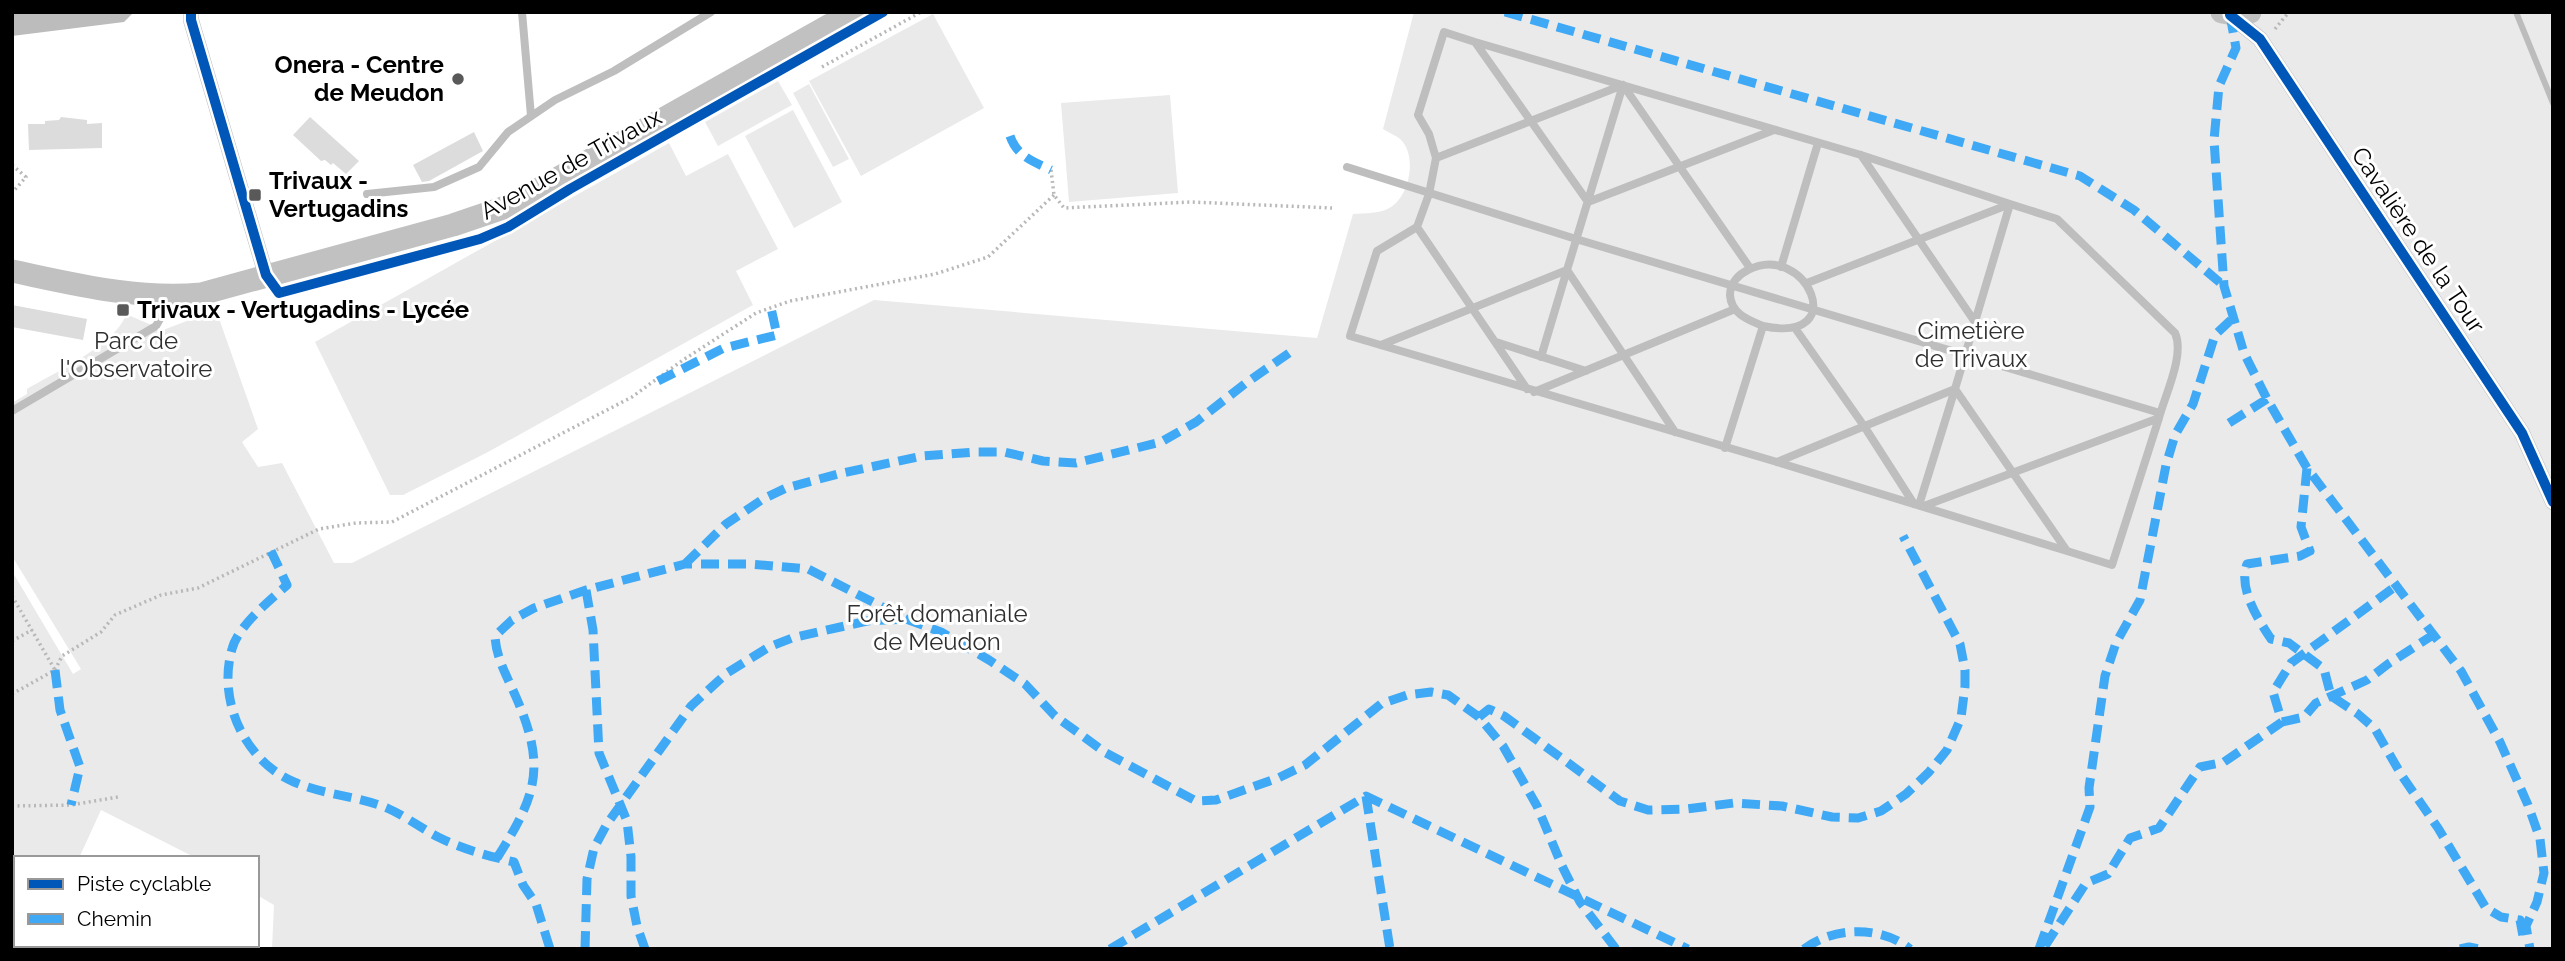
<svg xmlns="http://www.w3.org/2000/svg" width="2565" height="961" viewBox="0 0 2565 961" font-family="Raleway,sans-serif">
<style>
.green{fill:#eaeaea}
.water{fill:#bcbcbc}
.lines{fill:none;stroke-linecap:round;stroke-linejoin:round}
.stream{stroke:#bcbcbc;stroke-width:6}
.building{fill:#dcdcdc}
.path{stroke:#b8b8b8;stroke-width:3.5;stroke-dasharray:2 3.5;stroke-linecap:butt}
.lane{stroke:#bebebe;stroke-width:8}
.street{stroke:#bebebe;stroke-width:16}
.secondary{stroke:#c1c1c1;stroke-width:23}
.quiet{stroke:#3fa9f5;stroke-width:9;stroke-dasharray:18 9;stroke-linecap:butt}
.cycleway-casing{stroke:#fff;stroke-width:15}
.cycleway{stroke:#0057b8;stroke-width:10}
.poi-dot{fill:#595959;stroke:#fff;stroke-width:2.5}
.labels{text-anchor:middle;stroke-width:6;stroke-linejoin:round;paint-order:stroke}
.poi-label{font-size:24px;font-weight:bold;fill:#000;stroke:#fff;text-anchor:start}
.street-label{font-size:24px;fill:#000;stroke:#fff}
.park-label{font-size:24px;fill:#2f2f2f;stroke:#fff}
</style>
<rect width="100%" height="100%" fill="#fff"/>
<!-- green -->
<path class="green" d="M1414,12H2553V949H272L274,905L257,895V858H196L101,810L79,858H16V945H67L66,949H12V571L73,674L81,669L12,556V403L27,394V389C54,373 117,344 126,314L163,330L216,310L258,429L242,442L258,467L282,463L334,563H352L874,300L1317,338L1353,214C1364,213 1381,214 1391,207C1409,196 1417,158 1402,141C1398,136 1389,133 1383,129Z
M933,14L984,108L861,176L809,81Z
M778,81L792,105L718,146L705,122Z
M809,84L849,159L833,167L793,93Z
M1170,95L1178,193L1069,202L1061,103Z
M793,110L842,202L794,228L745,136Z
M669,143L686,176L728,154L778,249L736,271L753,305L488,452L403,495H390L315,342Z"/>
<!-- water -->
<path class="water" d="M12,12H134L124,22L12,36Z"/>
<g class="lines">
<!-- stream -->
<path class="stream" d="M2516,12L2553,103"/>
</g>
<!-- building -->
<path class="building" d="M61,117L87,120V124L102,123V148L29,150L28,124H45V121L59,120Z
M310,117L359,161L346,174L333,163L331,165L325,160L321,161L293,135Z
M474,132L483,151L429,181L422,182L413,165Z
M12,305L87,319L83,340L12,327Z"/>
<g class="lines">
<!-- path -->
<path class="path" d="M2275,29L2289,12
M822,67L921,12
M12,165L26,177L12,193
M1051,170L1054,195L1064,208L1191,202L1332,208
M12,596L55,670
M12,641L32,630
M55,670L62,656L101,632L115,615L161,595L198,588L319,529L356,523L392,522L632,397L683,360L756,313L790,301L935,274L988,257L1054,195
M12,694L55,670
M12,806L71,805L118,797"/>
<!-- lane -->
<path class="lane" d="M522,12L531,116
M1623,85L1567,270L1675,432
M1623,85L1750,268
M1861,155L1975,322
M1436,158L1429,134L1418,115L1444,32L1475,42
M1347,167L1576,239L2160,413
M367,194L434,187L479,167L508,132L555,100L614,71L711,12
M1417,227L1377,251L1350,336L1777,462L2067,551L1955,389L2010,204L1861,155L1475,42L1588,202L1774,130
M1781,267L1818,143
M1807,283L2010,204L2057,219L2175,333C2185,355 2165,395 2159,418L1924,506
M1795,328L1864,426L1914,504
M1496,342L1586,371
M1381,345L1567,270L1541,357
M1527,389L1417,227L1429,194L1436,158L1623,85
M1534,392L1735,309
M12,411L156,326L171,299
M1725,448L1763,326C1749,320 1731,314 1730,295C1730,283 1739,274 1748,270C1806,240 1853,345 1763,326
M1777,462L1955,389
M1919,505L1955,389
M2067,551L2112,565L2159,418"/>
<!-- street -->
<path class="street" d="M191,12V20L266,275
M2230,15L2260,39L2522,433L2553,502"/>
<!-- secondary -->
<path class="secondary" d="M2222,12L2239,15L2250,12
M12,271C74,284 137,300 201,294L453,225L503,208L528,195L853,12"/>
<!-- quiet -->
<path class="quiet" d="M1505,12L2080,176L2134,210L2224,286
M2230,15L2236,48L2219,86L2214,140L2224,286L2244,353L2267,399L2307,468L2461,671L2500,742L2528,805L2540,839L2544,873L2537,902L2526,926L2530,949
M1010,136C1017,156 1032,161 1051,170
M658,381L724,348L777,335L771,308
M2229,423L2267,399
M2307,468L2301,527L2310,551L2300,556L2247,564C2238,589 2258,619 2271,639L2289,643L2324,669L2331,696L2358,714L2375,729L2402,776L2438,828L2486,908L2501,917L2520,920L2523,936
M271,551L287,585C269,601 238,626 232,649C217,701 245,761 294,782C324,795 358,796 387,808C405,816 421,828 438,837C462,849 488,856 514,862L523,885L536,904L550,949
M685,564L726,524L763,499L786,488L838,474L922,456L975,452H1004L1043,461L1076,463L1161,442L1196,422L1246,383L1292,351
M586,590L593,630L599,753L627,821L631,857V896L637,926L645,949
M55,670L60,710L80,767L71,805
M1479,717L1489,709L1504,716L1620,801L1648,810L1686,809L1734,803L1782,806L1832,817L1858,818L1881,811L1906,794L1929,772L1947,750L1961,718L1965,686V670L1960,644L1903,536
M2282,722L2304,717L2316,703L2367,680L2388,664L2433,635
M1366,796L1390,949
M497,858C536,796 547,768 516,697C507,676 496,658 495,636L512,620L534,608L586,590L685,564H750L808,569L906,619
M2045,946L2086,883L2108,874L2130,838L2159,828L2200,767L2224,762L2282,722L2273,692L2291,663L2396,586
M585,949L587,879L594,848L607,824L691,706L727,673L769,647L792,638L867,621L906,619L941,632L989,660L1025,684L1055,716L1106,753L1196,801L1216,800L1278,778L1305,765L1381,704L1407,695L1431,692L1448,695L1479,717L1503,746L1537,806L1562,866L1580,902L1616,949
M1110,949L1366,796L1688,949
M1804,949C1832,927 1881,925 1910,949
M2039,949L2090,807L2089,788L2105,676L2116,643L2140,600L2166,465L2175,435L2193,404L2215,335L2234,317
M2460,949L2469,947L2479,949"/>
<defs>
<path id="cycleway" d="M191,12V20L266,275L279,293L480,239L508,227L570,189L883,12
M2230,15L2260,39L2522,433L2553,502"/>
</defs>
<!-- cycleway casing -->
<use href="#cycleway" class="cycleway-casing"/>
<!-- cycleway -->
<use href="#cycleway" class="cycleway"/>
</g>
<!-- markers -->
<g class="poi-dot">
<circle cx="458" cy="79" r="7"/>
<rect x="248" y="188" width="14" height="14" rx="3.5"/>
<rect x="116" y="303" width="14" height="14" rx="3.5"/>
</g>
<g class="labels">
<!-- poi labels -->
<g class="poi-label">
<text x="444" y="73" text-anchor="end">Onera - Centre<tspan x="444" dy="28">de Meudon</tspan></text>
<text x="269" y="189">Trivaux -<tspan x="269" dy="28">Vertugadins</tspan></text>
<text x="137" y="318">Trivaux - Vertugadins - Lycée</text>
</g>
<!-- street labels -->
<g class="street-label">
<text transform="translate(571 164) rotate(-29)" y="8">Avenue de Trivaux</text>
<text transform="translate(2418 240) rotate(56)" y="8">Cavalière de la Tour</text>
</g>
<!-- park labels -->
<g class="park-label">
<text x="1971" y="339">Cimetière<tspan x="1971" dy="28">de Trivaux</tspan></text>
<text x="136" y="349">Parc de<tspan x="136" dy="28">l'Observatoire</tspan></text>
<text x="937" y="622">Forêt domaniale<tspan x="937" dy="28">de Meudon</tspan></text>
</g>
</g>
<!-- border -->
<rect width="2565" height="961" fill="none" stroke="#000000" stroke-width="28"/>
<!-- legend -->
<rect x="14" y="856" width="245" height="91" fill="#ffffff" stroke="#999999" stroke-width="2"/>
<rect x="28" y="879" width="35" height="10" fill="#0057b8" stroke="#999999" stroke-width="2"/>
<text x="77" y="891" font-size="21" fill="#000000">Piste cyclable</text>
<rect x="28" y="914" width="35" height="10" fill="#3fa9f5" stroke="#999999" stroke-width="2"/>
<text x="77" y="926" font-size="21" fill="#000000">Chemin</text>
</svg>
